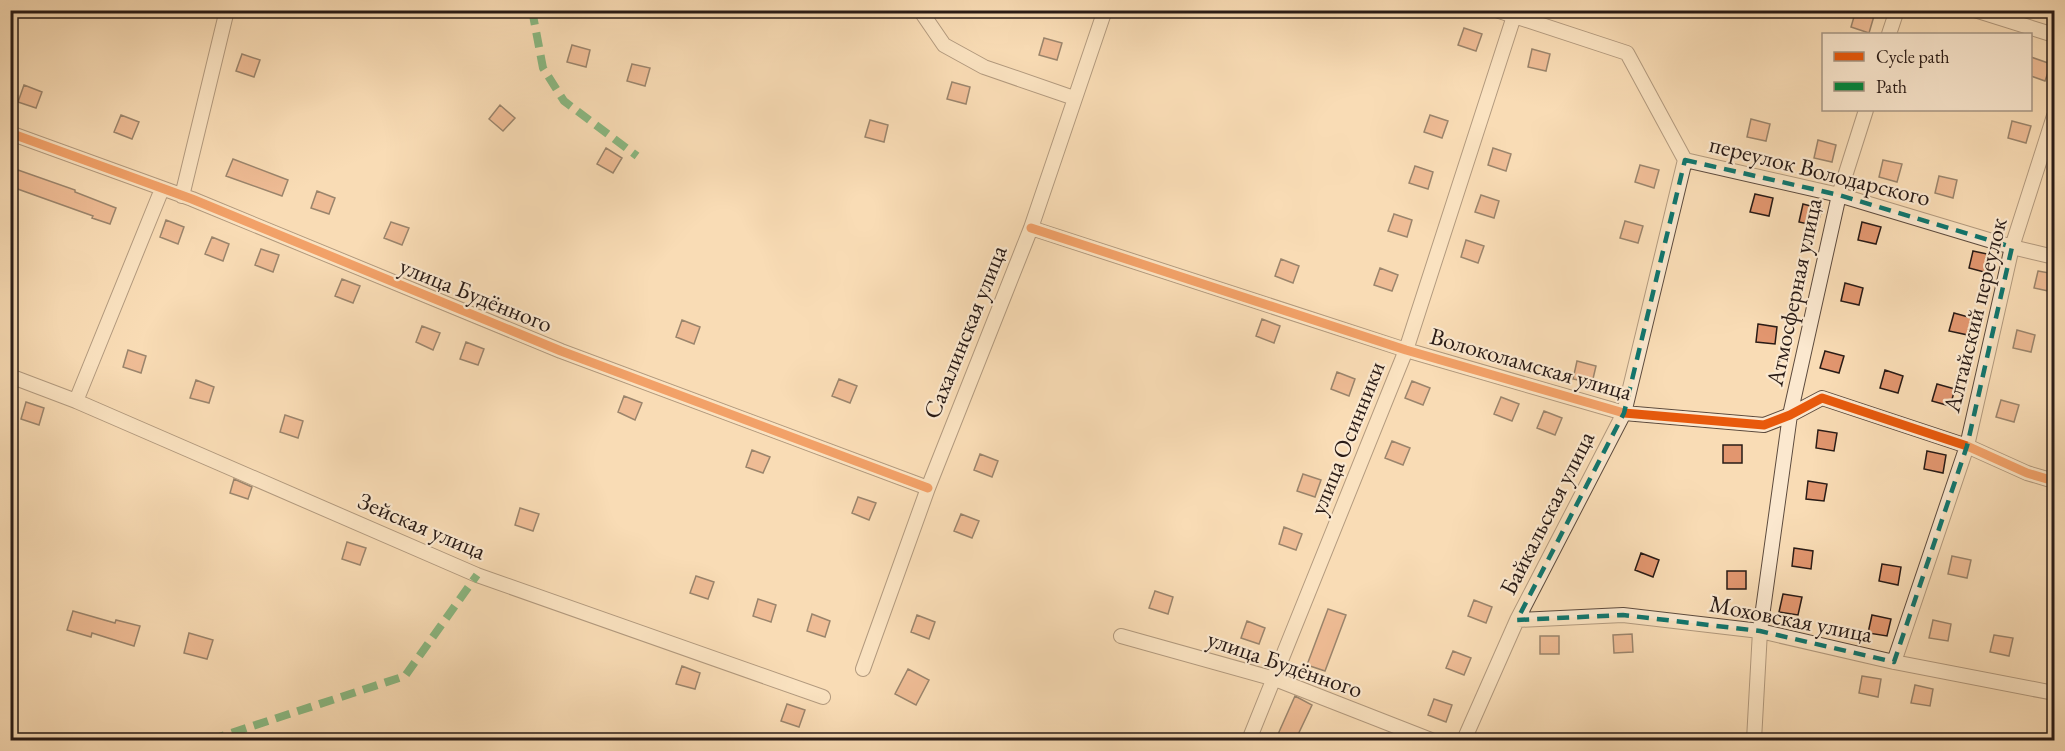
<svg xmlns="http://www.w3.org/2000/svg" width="2065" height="751" viewBox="0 0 2065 751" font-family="'EB Garamond',serif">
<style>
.building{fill:#e2966f;stroke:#291b16;stroke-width:1.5}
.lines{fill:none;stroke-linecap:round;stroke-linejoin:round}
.minor-casing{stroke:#5d4b3e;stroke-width:16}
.minor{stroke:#fbe8cf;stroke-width:14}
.quiet{stroke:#00873e;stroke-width:8;stroke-dasharray:15 8;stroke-linecap:butt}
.cycleway-casing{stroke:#fbe8cf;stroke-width:13}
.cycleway{stroke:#e8590c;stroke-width:9}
.marked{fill:none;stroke:#0f766e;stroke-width:4.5;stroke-dasharray:12 8;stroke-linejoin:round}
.labels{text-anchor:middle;stroke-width:4.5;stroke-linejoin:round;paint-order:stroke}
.street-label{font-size:24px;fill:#291b16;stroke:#fbe8cf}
</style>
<rect width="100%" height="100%" fill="#f9dcb5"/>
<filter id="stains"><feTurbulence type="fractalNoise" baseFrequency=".00333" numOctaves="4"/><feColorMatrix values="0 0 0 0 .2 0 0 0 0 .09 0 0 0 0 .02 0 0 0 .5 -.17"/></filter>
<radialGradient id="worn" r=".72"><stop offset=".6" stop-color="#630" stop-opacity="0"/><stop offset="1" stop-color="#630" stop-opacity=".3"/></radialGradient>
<!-- building -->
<path class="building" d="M1856,10L1874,16L1869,33L1851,27Z
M1464,28L1482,34L1476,51L1458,45Z
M1044,38L1062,43L1057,60L1039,55Z
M572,45L590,50L586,67L567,62Z
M1532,49L1550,54L1546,71L1528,67Z
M242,54L260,60L254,77L236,71Z
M2031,57L2051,64L2045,81L2031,76Z
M632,64L650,68L645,86L627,81Z
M952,82L970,87L966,104L947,99Z
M24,85L42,92L36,108L18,102Z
M500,105L515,118L503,131L489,119Z
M121,115L139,122L132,139L114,132Z
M1430,115L1448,121L1442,138L1424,132Z
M1751,119L1770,124L1766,141L1747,137Z
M870,120L888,125L884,142L865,137Z
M2012,121L2031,126L2026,143L2008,138Z
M1818,140L1836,145L1832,162L1814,158Z
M606,148L622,158L613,173L597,164Z
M1493,148L1511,154L1506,171L1488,165Z
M233,159L288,180L282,196L226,176Z
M1883,160L1902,164L1897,182L1879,177Z
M1640,165L1659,170L1654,188L1635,182Z
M1415,166L1433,172L1428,189L1409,183Z
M18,170L75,190V192L116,208L110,224L92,218L93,216L12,187Z
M1939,176L1957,180L1953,198L1935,193Z
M317,191L335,198L329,214L311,208Z
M1755,194L1773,198L1769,216L1750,212Z
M1481,195L1499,201L1494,218L1475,212Z
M1803,204L1822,209L1817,226L1799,222Z
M1394,214L1412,220L1407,237L1388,231Z
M166,220L184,227L178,244L160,237Z
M1625,221L1643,226L1638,243L1620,238Z
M391,222L409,228L402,245L384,238Z
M1862,222L1881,227L1876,244L1858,240Z
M212,237L229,244L223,261L205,254Z
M1466,240L1484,246L1478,263L1461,257Z
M261,249L279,255L273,272L255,265Z
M1973,251L1992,255L1988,273L1969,268Z
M1281,259L1299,266L1293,283L1275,276Z
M1380,268L1398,275L1392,291L1374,285Z
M2038,271L2055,274L2053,292L2034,288Z
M342,279L360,286L353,303L335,296Z
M1845,283L1863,288L1859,305L1841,301Z
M1954,313L1972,318L1968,335L1949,331Z
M1262,319L1280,326L1274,343L1256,336Z
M682,320L700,327L694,344L676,337Z
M1758,324L1777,327L1775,344L1756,342Z
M422,326L440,333L433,350L416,342Z
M2017,330L2035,335L2031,352L2013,348Z
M466,342L484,349L478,365L460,359Z
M128,350L146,356L141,373L123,367Z
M1825,351L1844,356L1839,373L1820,368Z
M1577,361L1596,366L1592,383L1573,379Z
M1885,370L1903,376L1898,393L1880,388Z
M1337,372L1355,379L1349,396L1331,389Z
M839,379L857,386L850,403L832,396Z
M196,380L214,387L209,403L190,398Z
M1412,381L1430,388L1423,405L1405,398Z
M1937,384L1955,389L1950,406L1932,401Z
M624,396L642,403L635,420L618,412Z
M1501,397L1519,404L1512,421L1494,414Z
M2001,400L2019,405L2014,422L1996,417Z
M26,402L44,408L39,425L21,419Z
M1544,411L1562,418L1555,435L1537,428Z
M285,415L303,421L298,438L280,432Z
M1818,430L1837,433L1834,451L1816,448Z
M1392,441L1410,448L1403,465L1385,458Z
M1723,445H1742V463H1723Z
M752,450L770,457L763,473L746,467Z
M1927,451L1946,455L1943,473L1924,469Z
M980,454L998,461L992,477L974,470Z
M1303,474L1321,480L1315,497L1297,491Z
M234,479L252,487L248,499L230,493Z
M1808,481L1827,484L1824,501L1806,499Z
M858,497L876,503L869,520L852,513Z
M520,508L539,514L533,531L515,525Z
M961,514L979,521L972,538L954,531Z
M1284,527L1302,534L1296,550L1279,544Z
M347,542L366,548L360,565L342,559Z
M1794,548L1813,551L1811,569L1792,566Z
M1641,553L1659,560L1653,577L1635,570Z
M1952,556L1971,560L1967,578L1948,574Z
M1882,564L1901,567L1898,585L1879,581Z
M1727,571H1746V589H1727Z
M696,576L714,582L708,599L690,593Z
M1155,591L1173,597L1168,614L1149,608Z
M1783,594L1802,597L1798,615L1779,612Z
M758,599L776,605L771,622L753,616Z
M1474,600L1492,607L1486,623L1468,616Z
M1328,609L1346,615L1325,671L1307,665Z
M73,611L115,623L116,620L140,626L134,646L92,633L91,637L67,630Z
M812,614L830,621L825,637L807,631Z
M917,615L935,622L929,639L911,632Z
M1872,615L1891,619L1887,636L1868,633Z
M1933,620L1951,624L1948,641L1929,638Z
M1247,621L1265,628L1259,644L1241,638Z
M189,633L213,640L207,659L184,653Z
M1632,634L1633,652L1614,653L1613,635Z
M1994,635L2013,638L2009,656L1990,652Z
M1540,636H1559V654H1540Z
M1453,651L1471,658L1464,675L1446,668Z
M682,666L700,673L695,689L676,684Z
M908,669L929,680L916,705L895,694Z
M1862,676L1881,679L1878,697L1859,693Z
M1915,685L1933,689L1930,706L1911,703Z
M1295,696L1312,705L1295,741H1275Z
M1434,699L1452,705L1446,722L1428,715Z
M787,704L805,710L799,727L781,721Z"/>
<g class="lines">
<defs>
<path id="minor" d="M920,10L944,45L984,67L1074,98
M1496,10L1627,53L1685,160L1839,195L2012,247L2054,257
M1975,10L2054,35
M1889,34L1897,10
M10,133L192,199L561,351L928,488
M182,196L227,10
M1031,228L1406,350L1624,413L1764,425L1790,415L1822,398L1967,446L2027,473L2054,481
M10,376L76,401L477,575L823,697
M76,401L162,189
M1517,620L1623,615L1760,631L1894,662L2054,693
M1121,636L1275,679L1431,740
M1894,662L1967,446L2012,247L2054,116
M863,669L928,488L1031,228L1105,10
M1249,740L1406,350L1516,10
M1464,740L1517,620L1624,413L1685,160
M1754,740L1760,631L1790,415L1839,195L1866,110"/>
</defs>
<!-- minor casing -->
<use href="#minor" class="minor-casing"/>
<!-- minor -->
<use href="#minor" class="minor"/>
<!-- quiet -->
<path class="quiet" d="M532,10L543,68L564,101L637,156
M210,740L405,676L477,575"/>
<defs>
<path id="cycleway" d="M10,133L192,199L561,351L928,488
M1031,228L1406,350L1624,413L1764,425L1790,415L1822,398L1967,446L2027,473L2054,481"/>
</defs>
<!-- cycleway casing -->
<use href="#cycleway" class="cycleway-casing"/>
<!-- cycleway -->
<use href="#cycleway" class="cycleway"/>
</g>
<!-- marked area -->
<path d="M0 0H2065V751H0ZM1685,160L1839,195L2012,247L1967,446L1894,662L1760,631L1623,615L1517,620L1624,413Z" fill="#f9dcb5" fill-opacity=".55" fill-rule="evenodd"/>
<path class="marked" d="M1685,160L1839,195L2012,247L1967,446L1894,662L1760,631L1623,615L1517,620L1624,413Z"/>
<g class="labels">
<!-- street labels -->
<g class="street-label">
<text transform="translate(1820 171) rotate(14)" y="8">переулок Володарского</text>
<text transform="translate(1794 292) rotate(-78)" y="8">Атмосферная улица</text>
<text transform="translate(476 295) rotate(22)" y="8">улица Будённого</text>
<text transform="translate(1975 315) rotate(-76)" y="8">Алтайский переулок</text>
<text transform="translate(965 332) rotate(-68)" y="8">Сахалинская улица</text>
<text transform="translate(1531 364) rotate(16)" y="8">Волоколамская улица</text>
<text transform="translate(1347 438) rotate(-68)" y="8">улица Осинники</text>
<text transform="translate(1547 513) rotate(-63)" y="8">Байкальская улица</text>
<text transform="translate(422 526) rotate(23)" y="8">Зейская улица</text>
<text transform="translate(1791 619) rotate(11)" y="8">Моховская улица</text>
<text transform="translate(1285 664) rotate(19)" y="8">улица Будённого</text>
</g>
</g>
<!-- margin -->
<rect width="2065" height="751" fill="none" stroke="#f9dcb5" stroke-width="36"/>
<rect x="12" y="12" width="2041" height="727" fill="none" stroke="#291b16" stroke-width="3"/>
<rect x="18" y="18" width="2029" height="715" fill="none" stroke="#291b16" stroke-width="1.5"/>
<!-- legend -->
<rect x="1822" y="33" width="210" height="78" fill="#fbe8cf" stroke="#a79685" stroke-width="1.5"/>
<rect x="1834" y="52" width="30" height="9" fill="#e8590c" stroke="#a79685" stroke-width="1.5"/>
<text x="1876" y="63" font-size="18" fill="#291b16">Cycle path</text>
<rect x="1834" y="82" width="30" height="9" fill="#00873e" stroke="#a79685" stroke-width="1.5"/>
<text x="1876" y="93" font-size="18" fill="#291b16">Path</text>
<rect width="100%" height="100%" filter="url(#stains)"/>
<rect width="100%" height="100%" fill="url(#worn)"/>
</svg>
